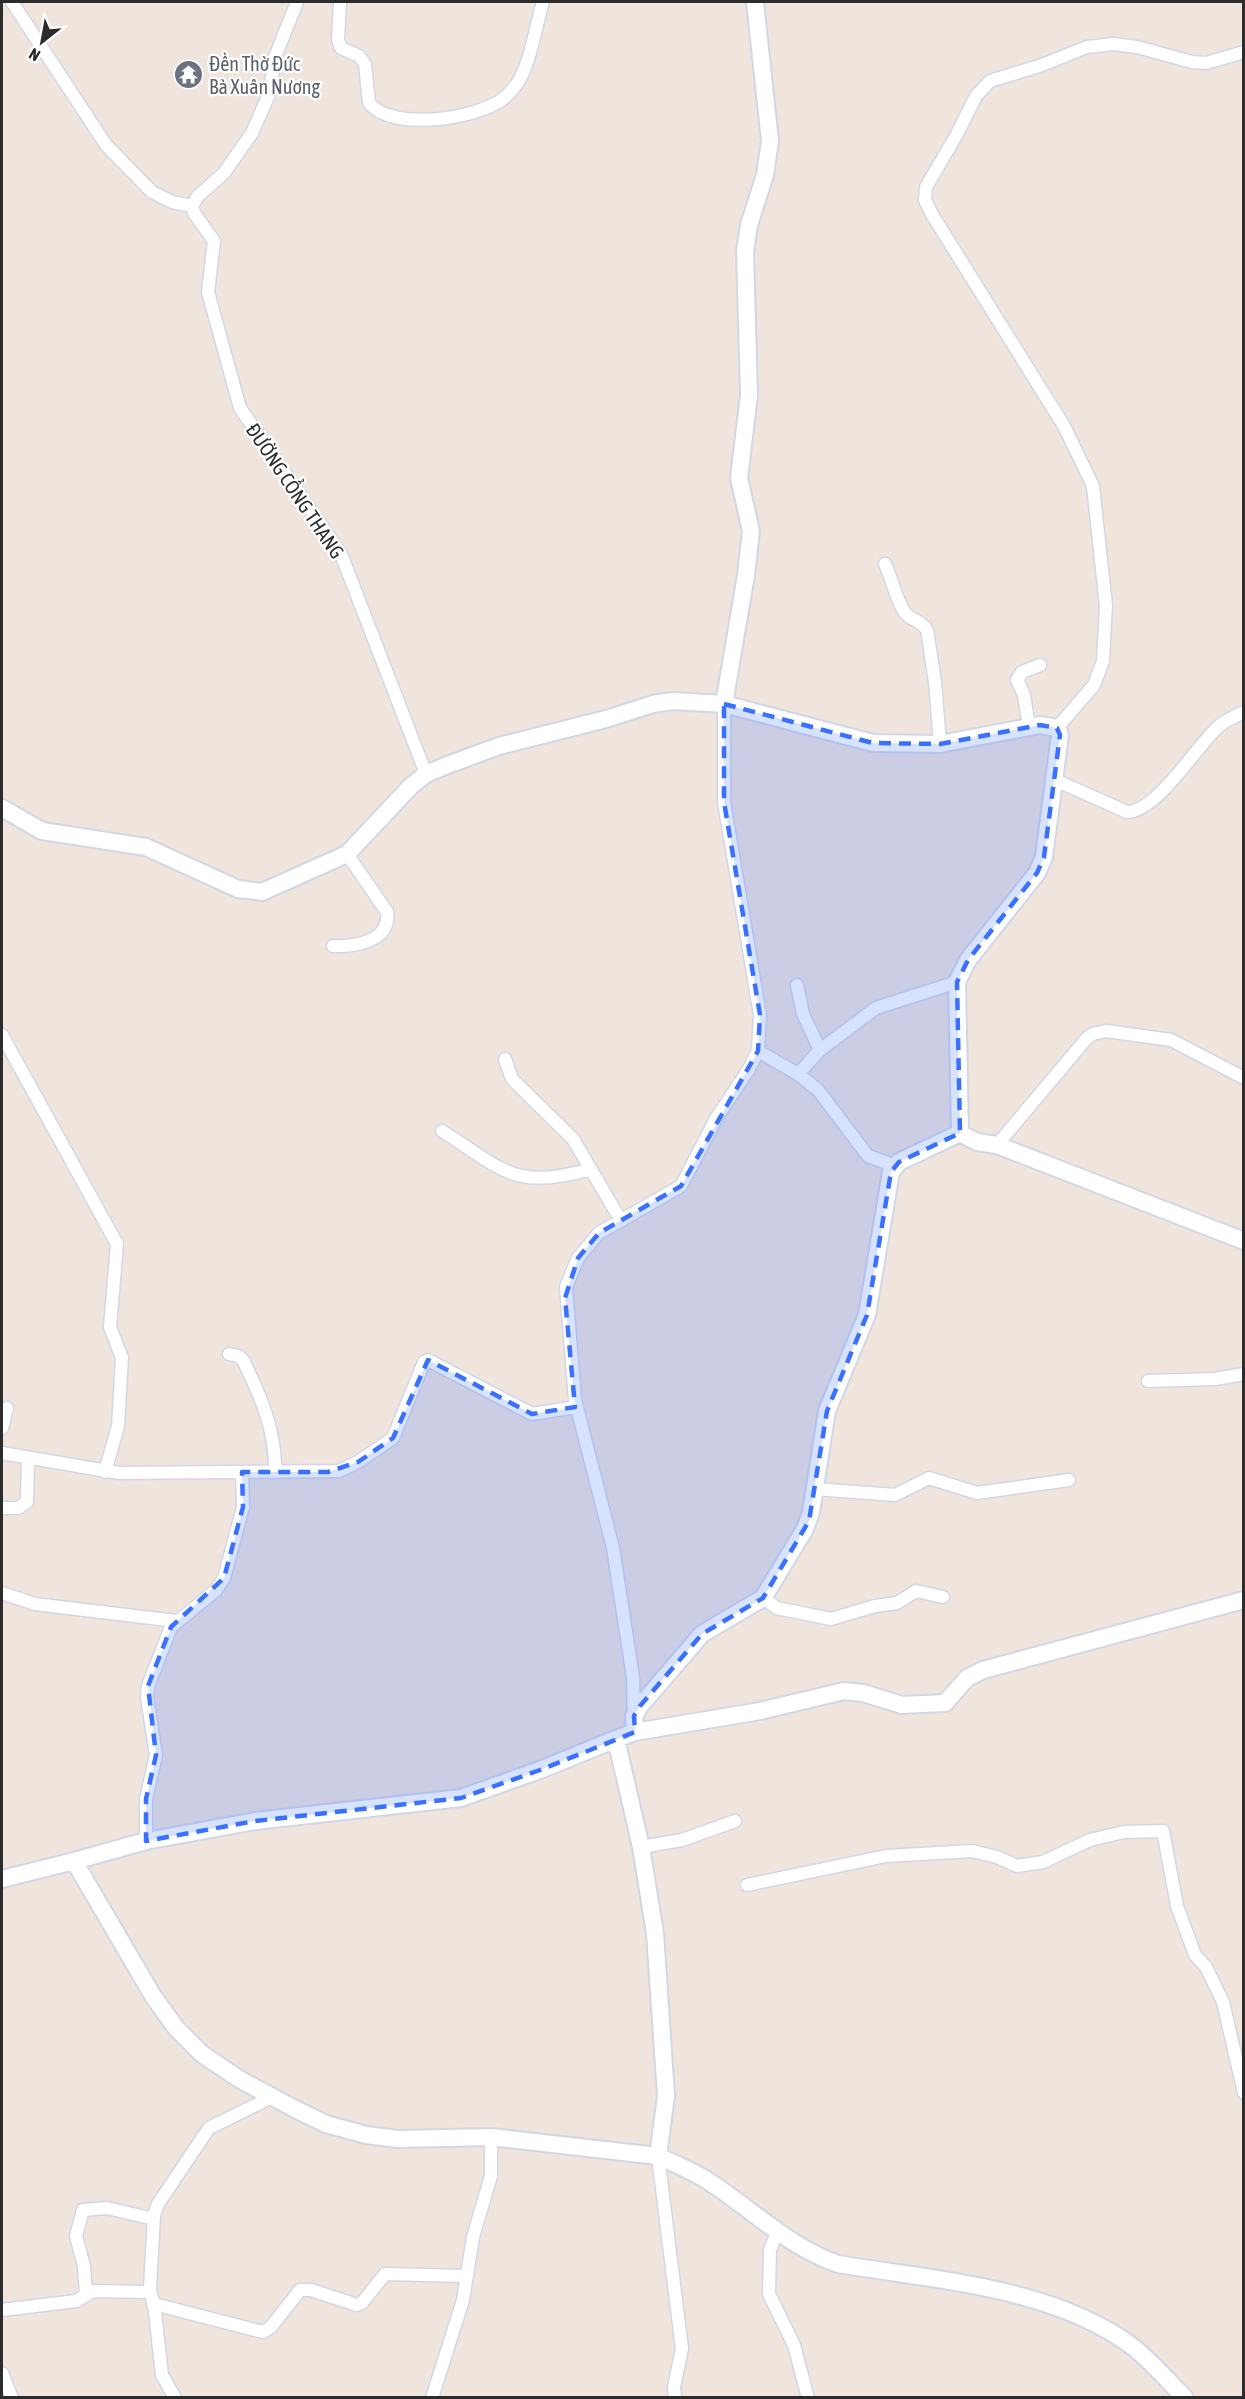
<svg xmlns="http://www.w3.org/2000/svg" width="1245" height="2399" viewBox="0 0 1245 2399" font-family="'Asap Condensed',sans-serif">
<style>
.lines{fill:none;stroke-linecap:round;stroke-linejoin:round}
.street-casing{stroke:#d2d7e6;stroke-width:15}
.secondary-casing{stroke:#d2d7e6;stroke-width:20}
.street{stroke:#fff;stroke-width:12}
.secondary{stroke:#fff;stroke-width:16}
.marked{fill:#3970ff;fill-opacity:0.2;stroke:#3970ff;stroke-width:4.5;stroke-dasharray:12 8;stroke-linejoin:round}
.labels{text-anchor:middle;stroke-width:4.5;stroke-linejoin:round;paint-order:stroke}
.worship-label{font-size:20px;fill:#5b616d;stroke:#fff;text-anchor:start}
.street-label{font-size:20px;fill:#2c2c2c;stroke:#fff}
</style>
<rect width="100%" height="100%" fill="#efe5dd"/>
<g class="lines">
<defs>
<path id="street" d="M12,2L106,145L152,192L172,202L192,206
M340,2L338,40L341,48L359,56L365,64L369,103C392,132 478,119 504,98C508,95 513,89 516,85C530,67 536,24 543,2
M192,206L194,213L214,241L208,292L240,408L341,554L426,774
M192,206L198,196L224,173L252,133L270,92L275,57L297,2
M885,564C892,579 896,600 905,613C912,621 921,620 927,630L935,682L940,744
M1029,727L1024,695L1017,680L1022,672L1040,665
M1057,728L1094,685L1103,661L1106,606L1093,486L1064,426L933,216L925,200L926,187L956,136L976,96L990,81L1042,65L1087,47L1113,44L1137,47L1192,62L1206,63L1244,52
M1055,780L1127,812C1157,812 1197,745 1219,726C1226,720 1235,716 1244,712
M333,946C355,947 391,941 387,912L347,854
M797,985L803,1014L820,1050
M2,1035L117,1244L110,1327L122,1358L118,1426L105,1472
M758,1051L798,1074L818,1090L868,1156L895,1166
M505,1059L512,1079L573,1139L620,1219
M798,1074L820,1050L876,1008L957,982
M442,1131C504,1170 514,1191 591,1169
M997,1145L1087,1038L1093,1034L1106,1031L1171,1040L1244,1078
M229,1354L238,1356L243,1360C261,1397 276,1431 275,1472
M1148,1381L1215,1379L1244,1374
M2,1428L7,1408
M2,1453L119,1473L339,1471L358,1462L393,1438L424,1362L428,1360L532,1414L576,1407
M815,1489L895,1495L929,1478L977,1493L1069,1480
M2,1508H18L27,1502L28,1457
M2,1593L35,1604L176,1621
M763,1598L777,1608L831,1619L875,1606L897,1603L916,1591L943,1597
M634,1714L633,1677L613,1548L575,1400L566,1287L578,1258L599,1233L681,1186L717,1117L749,1069L758,1051L760,1015L724,802V704
M146,1841V1799L156,1755L147,1697L148,1686L171,1627L216,1590L224,1578L243,1507L242,1472
M641,1847L682,1840L735,1821
M747,1885L886,1856L972,1851L997,1857L1017,1866L1043,1862L1090,1840L1124,1832L1163,1831L1177,1906L1195,1955L1206,1967L1223,2002L1244,2093
M658,2156L682,2349L674,2387L675,2398
M778,2230L770,2250L769,2294L794,2345L808,2398
M86,2294L84,2266L76,2236L83,2210L107,2208L154,2219
M154,2304L263,2332L271,2327L300,2290H311L357,2305L362,2303L385,2274L467,2276
M2,2310L76,2301L93,2291L150,2292
M2,2373L12,2398
M175,2398L162,2375L155,2312L150,2289L154,2215L158,2204L209,2128L272,2097
M432,2398L463,2300L473,2237L491,2176V2137"/>
<path id="secondary" d="M755,2L770,141L765,175L749,225L745,251L749,395L739,478L751,531L746,575L724,704L873,743L940,744L1040,725L1057,728L1060,735L1044,857L1037,873L968,960L957,982L960,1133L977,1142L997,1145L1244,1241
M2,808L42,831L146,847L238,889L262,892L347,854L411,786L426,774L445,766L499,746L606,719L653,704L672,701L724,704
M635,1732L634,1716L640,1706L702,1634L763,1598L805,1529L811,1512L827,1411L867,1315L891,1172L899,1162L960,1133
M74,1861L146,1841L255,1821L461,1798L540,1770L616,1739
M2,1879L74,1861L153,1996L176,2028L202,2054L239,2079L297,2110L326,2124L366,2135L398,2139L491,2137L658,2156L666,2096L655,1933L641,1847L616,1739L635,1732L760,1711L844,1691L863,1693L902,1705L945,1703L967,1678L983,1670L1244,1600
M658,2156C675,2164 693,2171 708,2181C752,2209 788,2247 838,2264C933,2280 1054,2287 1133,2347C1152,2362 1168,2381 1185,2398"/>
</defs>
<!-- street casing -->
<use href="#street" class="street-casing"/>
<!-- secondary casing -->
<use href="#secondary" class="secondary-casing"/>
<!-- street -->
<use href="#street" class="street"/>
<!-- secondary -->
<use href="#secondary" class="secondary"/>
</g>
<!-- marked area -->
<path class="marked" d="M724,704L873,743L940,744L1040,725L1057,728L1060,735L1044,857L1037,873L968,960L957,982L960,1133L899,1162L891,1172L867,1315L827,1411L809,1521L763,1598L702,1634L640,1706L634,1716L635,1732L540,1770L461,1798L255,1821L146,1841V1799L156,1755L148,1686L171,1627L224,1578L243,1507L242,1472H328L358,1462L393,1438L428,1360L532,1414L575,1407L565,1298L578,1258L599,1233L681,1186L758,1051L760,1015L724,802Z"/>
<!-- icons -->
<defs>
<symbol id="temple-disc" viewBox="-11 -11 22 22"><circle r="9.5" fill="#6b7280" stroke="#fff"/><path d="M0-6L5-2H3V0L6.5 2.5H4V6H1.5V3h-3V6H-4V2.5H-6.5L-3 0V-2H-5Z" fill="#fff"/></symbol>
</defs>
<g fill-rule="evenodd">
<use href="#temple-disc" x="172" y="58" width="33" height="33"/>
</g>
<g class="labels">
<!-- worship labels -->
<g class="worship-label">
<text x="209" y="71">Đền Thờ Đức<tspan x="209" dy="23">Bà Xuân Nương</tspan></text>
</g>
<!-- street labels -->
<g class="street-label">
<text transform="translate(295 491) rotate(56)" y="7">ĐƯỜNG CỔNG THANG</text>
</g>
</g>
<!-- border -->
<rect width="1245" height="2399" fill="none" stroke="#2c2c2c" stroke-width="6"/>
<!-- north arrow -->
<g transform="translate(42 42) rotate(211)" stroke="#ffffff" stroke-width="4.5" paint-order="stroke">
<path d="M0-4.5L10 22L0 15L-10 22Z" fill="#2c2c2c"/>
<text y="-9" font-size="16" font-weight="bold" text-anchor="middle" fill="#2c2c2c">N</text>
</g>
</svg>
